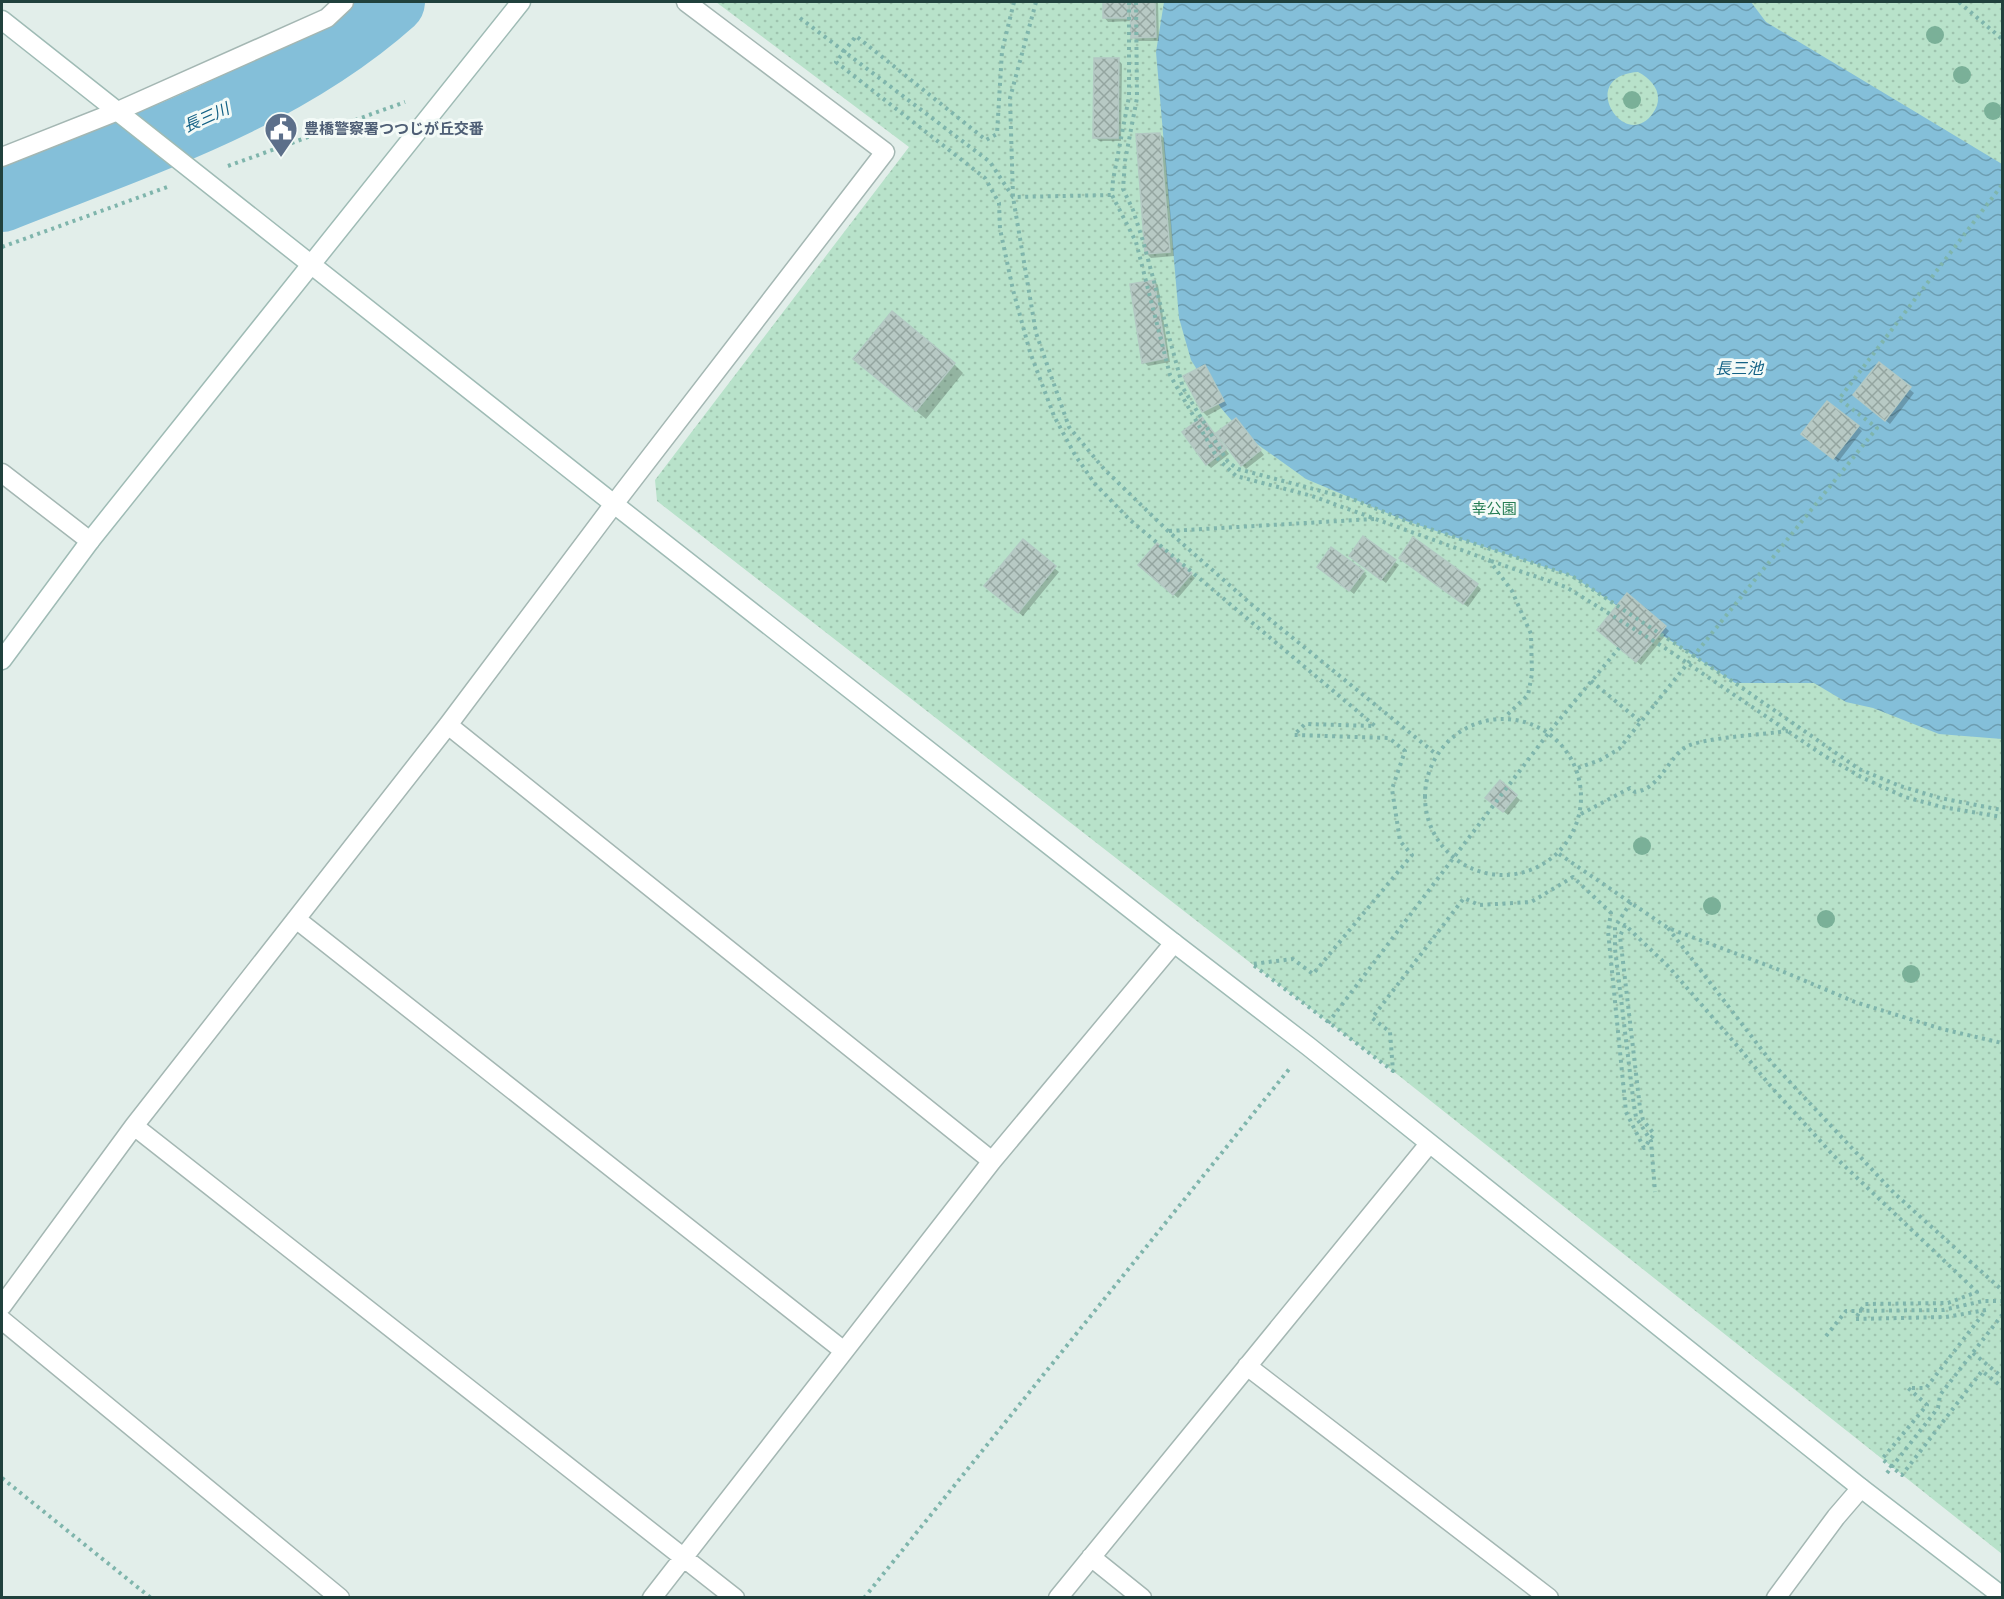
<svg xmlns="http://www.w3.org/2000/svg" width="2004" height="1599" viewBox="0 0 2004 1599" font-family="'Work Sans','Noto Sans JP',sans-serif">
<style>
.park{fill:url(#park-dots)}
.water{fill:url(#water-waves);fill-rule:evenodd}
.shadow{fill:#0003}
.lines{fill:none;stroke-linecap:round;stroke-linejoin:round}
.river{stroke:#84bfd9;stroke-width:64}
.building{fill:url(#building-cross-hatch);stroke:#b3c8c3;stroke-width:1.5}
.street-casing{stroke:#a4b7b3;stroke-width:21}
.secondary-casing{stroke:#9fbbb5;stroke-width:21}
.path{stroke:#7fb5ac;stroke-width:4;stroke-dasharray:3 4.5;stroke-linecap:butt}
.street{stroke:#fff;stroke-width:18}
.secondary{stroke:#fff;stroke-width:18}
.path-bridge{stroke:#7fb5ac;stroke-width:4;stroke-dasharray:3 4.5;stroke-linecap:butt}
.tree{fill:#7ab098}
.labels{text-anchor:middle;stroke-width:6;stroke-linejoin:round;paint-order:stroke}
.service-label{font-size:15px;font-weight:bold;fill:#4e5e75;stroke:#f3faf7;text-anchor:start}
.park-label{font-size:15px;fill:#257d54;stroke:#f3faf7}
.water-label{font-size:16px;font-style:italic;fill:#126185;stroke:#f3faf7}
</style>
<defs>
<pattern id="park-dots" width="8" height="8" patternUnits="userSpaceOnUse" patternTransform="scale(1.5)"><rect width="8" height="8" fill="#b8e2ca"/><path d="M2 2h.1M6 6h.1" fill="none" stroke="#9ec3ae" stroke-width="1.8" stroke-linecap="round"/></pattern>
<pattern id="water-waves" width="16" height="10" patternUnits="userSpaceOnUse" patternTransform="scale(1.5)"><rect width="16" height="10" fill="#84bfd9"/><path d="M0 5q4-4 8 0t8 0" fill="none" stroke="#6c9db1"/></pattern>
<pattern id="building-cross-hatch" width="8" height="8" patternUnits="userSpaceOnUse" patternTransform="scale(1.5)"><rect width="8" height="8" fill="#b7c9c4"/><path d="M0 0l8 8M0 8l8-8" fill="none" stroke="#94a5a0"/></pattern>
</defs>
<rect width="100%" height="100%" fill="#e2eeea"/>
<!-- park -->
<path class="park" d="M716,2H2002V1554L1393,1071L1252,964L657,501L655,480L909,147Z"/>
<!-- water -->
<path class="water" d="M1164,2H1751L1766,22L2002,164V739L1939,734L1873,708L1846,702L1814,683H1735L1572,576L1406,521L1306,479L1243,434L1221,408L1191,360L1179,318L1156,52ZM1638,72C1654,80 1665,96 1653,113C1625,154 1575,76 1638,72Z"/>
<!-- shadow -->
<path class="shadow" d="M1104,2H1158L1159,41H1137L1133,37L1132,21L1108,22L1104,17Z
M1118,60L1122,64L1121,141H1099L1095,137Z
M1160,134L1164,138L1174,256L1151,258L1147,254Z
M1154,281L1158,285L1170,362L1148,366L1144,362Z
M954,364L963,373L926,419L864,368Z
M1879,364L1914,393L1890,424L1859,399Z
M1204,367L1227,405L1207,416L1203,412Z
M1206,423L1229,454L1211,468L1207,464Z
M1240,424L1264,455L1246,469L1242,465Z
M1858,427L1862,431L1838,462L1807,438Z
M1363,538L1399,565L1386,583L1351,556Z
M1023,541L1059,572L1023,616L990,590Z
M1405,562L1477,585L1481,589L1468,607Z
M1319,567L1363,572L1367,576L1354,594Z
M1144,569L1191,574L1195,578L1178,598Z
M1665,627L1669,631L1641,665L1603,634Z
M1516,796L1520,800L1508,815L1491,801Z"/>
<g class="lines">
<!-- river -->
<path class="river" d="M2,200C137,146 282,101 393,2"/>
</g>
<!-- building -->
<path class="building" d="M1103,2H1128V18H1103Z
M1130,2H1155L1156,37L1131,38Z
M1094,58H1119L1118,138H1093Z
M1160,133L1170,252L1145,254L1136,134Z
M1154,280L1167,358L1142,363L1130,284Z
M892,311L955,363L916,411L853,359Z
M1879,362L1911,387L1885,421L1853,395Z
M1205,365L1224,401L1202,412L1183,376Z
M1827,401L1859,426L1833,459L1801,434Z
M1202,417L1226,449L1206,465L1182,432Z
M1236,418L1261,450L1241,466L1216,433Z
M1363,536L1396,560L1381,580L1349,556Z
M1413,537L1478,584L1463,604L1399,558Z
M1023,539L1056,566L1018,613L984,586Z
M1157,543L1192,573L1173,595L1138,565Z
M1331,547L1364,571L1349,591L1317,567Z
M1627,593L1666,626L1636,662L1597,630Z
M1500,780L1517,795L1503,812L1485,798Z"/>
<g class="lines">
<defs>
<path id="street" d="M2,157L118,111L327,18L344,2
M2,473L90,541
M448,725L992,1161
M296,919L844,1351
M134,1126L735,1598
M2,1306L134,1126L448,725L614,504L885,152L686,2
M2,1320L340,1598
M1247,1366L1549,1598
M1091,1557L1142,1598
M652,1598L992,1161L1174,943
M1058,1598L1429,1144
M1776,1598L1836,1517L1861,1488"/>
<path id="secondary" d="M2,20L614,504L1174,943L1308,1046L1861,1488L2002,1596
M2,660L90,541L521,2"/>
</defs>
<!-- street casing -->
<use href="#street" class="street-casing"/>
<!-- secondary casing -->
<use href="#secondary" class="secondary-casing"/>
<!-- path -->
<path class="path" d="M1014,2L1002,51L997,134L986,140L856,36L836,62L985,178L999,203L1000,229L1013,290L1030,352L1054,416L1075,455L1095,484L1130,520L1375,726L1305,724L1294,735L1389,738L1405,751L1392,789L1400,841L1412,855L1313,974L1293,959L1252,964L1393,1071L1390,1032L1372,1018L1464,898L1479,905L1531,902L1573,877L1611,913L1608,931L1626,1112L1644,1148L1654,1134L1643,1120L1640,1108L1620,936L1625,925L1668,966L1740,1049L1773,1089L1833,1155L1977,1292L1948,1303L1865,1304L1855,1319L1946,1317L1986,1310L1926,1388H1908L1927,1405L1882,1459L1902,1475L1982,1371L2002,1387
M1036,2L1010,98L1013,197L1036,333L1069,427L1104,469L1168,531L1251,604L1436,754
M1129,2V97L1113,180L1112,195L1136,242L1170,375L1218,459L1236,476L1312,496L1489,560L1512,591L1531,634L1532,674L1528,695L1506,716
M1136,2L1137,98L1125,161L1123,189L1133,210L1143,241L1183,388L1228,462L1238,469L1355,500L1406,521L1572,576L1735,683L1859,769L1900,786L1940,798L2002,810
M1959,2L2002,39
M800,18L990,162L1013,197L1112,195
M228,166L405,102
M2,247L170,186
M1169,531L1374,519
M1491,561L1566,587L1665,648L1823,755L1861,777L1905,797L1942,807L2002,817
M1591,681L1641,722
M1425 797a78 78 0 1 1 156 0a78 78 0 1 1-156 0Z
M1578,768L1600,760L1619,749L1655,704
M1581,814L1630,788L1635,792C1660,789 1667,759 1686,747C1700,738 1767,734 1788,731
M1559,854L1668,928L1777,969L1855,1002L1942,1029L2002,1043
M1631,902L1615,927V949L1634,1106L1636,1117L1651,1141L1655,1192
M1668,928L1772,1063L1895,1194L2002,1290
M1328,1023L1550,731L1619,648
M1826,1336L1846,1311L1943,1310L1983,1301H2002
M1973,1353L2002,1377
M1887,1473L1938,1408L1940,1395L2002,1315
M2,1478L151,1598
M864,1598L1290,1068"/>
<!-- street -->
<use href="#street" class="street"/>
<!-- secondary -->
<use href="#secondary" class="secondary"/>
<!-- path-bridge -->
<path class="path-bridge" d="M1655,704L1877,428L1839,399L2002,185"/>
</g>
<!-- trees -->
<g class="tree">
<circle cx="1935" cy="35" r="9"/>
<circle cx="1962" cy="75" r="9"/>
<circle cx="1632" cy="100" r="9"/>
<circle cx="1993" cy="111" r="9"/>
<circle cx="1642" cy="846" r="9"/>
<circle cx="1712" cy="906" r="9"/>
<circle cx="1826" cy="919" r="9"/>
<circle cx="1911" cy="974" r="9"/>
</g>
<!-- icons -->
<defs>
<symbol id="civic-pin" viewBox="-11 -11 22 30"><path d="M0 17L-7.5 6A9.5 9.5 0 1 1 7.5 6Z" fill="#5c6f8a" stroke="#f3faf7"/><path d="M-.6-6.5H3V-4.5H.6V-3L4-1V1h2V6H-6V1h2V-1L-.6-3ZM-1.2 2.5V6h2.4V2.5Z" fill="#fff"/></symbol>
</defs>
<g fill-rule="evenodd">
<use href="#civic-pin" x="262" y="110" width="38" height="52"/>
</g>
<g class="labels">
<!-- service labels -->
<g class="service-label">
<text x="304" y="134">豊橋警察署つつじが丘交番</text>
</g>
<!-- park labels -->
<g class="park-label">
<text x="1494" y="514">幸公園</text>
</g>
<!-- water labels -->
<g class="water-label">
<text transform="translate(206 117) rotate(-24)" y="6">長三川</text>
<text x="1739" y="374">長三池</text>
</g>
</g>
<!-- border -->
<rect width="2004" height="1599" fill="none" stroke="#20413d" stroke-width="6"/>
</svg>
